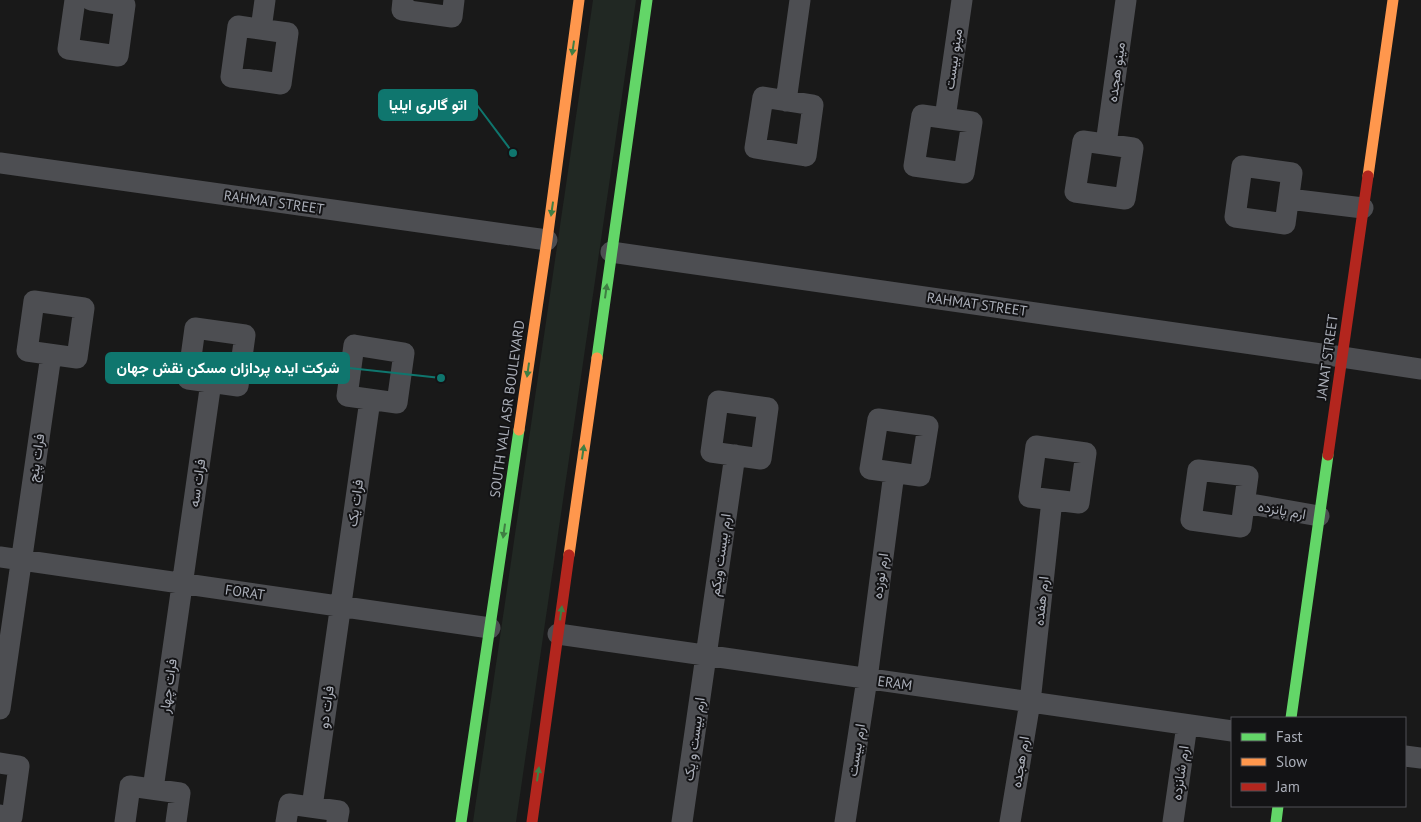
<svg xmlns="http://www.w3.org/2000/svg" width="1421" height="822" viewBox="0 0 1421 822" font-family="'PT Sans',Vazirmatn,sans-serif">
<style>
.green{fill:#212823}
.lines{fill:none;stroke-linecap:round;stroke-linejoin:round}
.street{stroke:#4d4e52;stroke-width:21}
.fast{stroke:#63d668;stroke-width:11}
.slow{stroke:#ff974d;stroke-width:11}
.jam{stroke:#b3261e;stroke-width:11}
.oneway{fill:#3f7e43}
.labels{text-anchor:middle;stroke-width:4;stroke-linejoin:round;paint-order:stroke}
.street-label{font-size:14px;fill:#abafb9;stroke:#131315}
.leader{fill:none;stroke:#0f766e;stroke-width:2}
.callout-dot{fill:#0f766e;stroke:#131315;stroke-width:2}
.callout{fill:#0f766e;stroke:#0f766e;stroke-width:2}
.callout-label{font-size:15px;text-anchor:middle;font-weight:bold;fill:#fff}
</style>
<rect width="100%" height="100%" fill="#191919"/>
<!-- green -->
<path class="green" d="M593,0H636L516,822H473Z"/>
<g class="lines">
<!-- street -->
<path class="street" d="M75,0L68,49L118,56L125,5L91,0
M403,0L402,10L452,17L454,0
M238,26L288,33L281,84L231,77Z
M261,29L265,0
M763,97L813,105L806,156L755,148Z
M786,101L800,0
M922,115L972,122L964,173L914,166Z
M945,118L962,0
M1083,141L1133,148L1125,199L1075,192Z
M1106,144L1126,0
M0,163L547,240
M1242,166L1292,173L1285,224L1235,217Z
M1289,199L1363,208
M611,252L1342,357L1421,369
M34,301L84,308L77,358L27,351Z
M195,328L245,335L238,386L188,379Z
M354,345L404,353L397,403L347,396Z
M718,401L768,408L761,459L711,452Z
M878,419L928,426L920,476L870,469Z
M1036,446L1086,453L1079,503L1029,497Z
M1198,470L1248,476L1241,527L1191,520Z
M1245,503L1319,516
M0,557L490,628
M558,634L1232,731
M0,709L51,355
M1405,756L1421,758
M0,763L19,766L12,817L0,815
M153,789L211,382
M312,807L370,400
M125,822L130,786L180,793L176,822
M286,822L289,804L339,811L337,822
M682,822L735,455
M845,822L867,679L894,473
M1010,822L1030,702L1052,500
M1173,822L1187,725"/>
<!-- fast -->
<path class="fast" d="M597,358L647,0
M1291,718L1328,455
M461,822L519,430
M1276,822L1278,806"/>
<!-- slow -->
<path class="slow" d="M1368,176L1393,0
M519,430L547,240L579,0
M569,555L597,358"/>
<!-- jam -->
<path class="jam" d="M1328,455L1368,176
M532,822L569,555"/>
</g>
<!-- one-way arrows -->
<defs><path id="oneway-solid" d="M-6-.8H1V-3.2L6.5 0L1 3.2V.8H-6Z" transform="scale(1.25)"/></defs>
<g class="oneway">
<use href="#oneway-solid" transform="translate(573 48) rotate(98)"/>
<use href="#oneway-solid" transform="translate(552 209) rotate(98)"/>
<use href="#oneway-solid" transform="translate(606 291) rotate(-82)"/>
<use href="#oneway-solid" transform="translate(528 370) rotate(98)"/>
<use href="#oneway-solid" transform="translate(583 452) rotate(-82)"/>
<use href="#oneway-solid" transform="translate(504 531) rotate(98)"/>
<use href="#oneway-solid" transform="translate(561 613) rotate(-82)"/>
<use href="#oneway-solid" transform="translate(538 774) rotate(-82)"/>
</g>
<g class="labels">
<!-- street labels -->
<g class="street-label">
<text transform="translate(953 59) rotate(-82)" y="5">مینو بیست</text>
<text transform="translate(1116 72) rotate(-82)" y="5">مینو هجده</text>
<text transform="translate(274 202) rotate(8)" y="5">RAHMAT STREET</text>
<text transform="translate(977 304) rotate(8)" y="5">RAHMAT STREET</text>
<text transform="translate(1327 357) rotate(-82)" y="5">JANAT STREET</text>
<text transform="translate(507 409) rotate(-82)" y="5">SOUTH VALI ASR BOULEVARD</text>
<text transform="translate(36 458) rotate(-82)" y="5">فرات پنج</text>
<text transform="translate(197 483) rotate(-82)" y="5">فرات سه</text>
<text transform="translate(355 503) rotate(-82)" y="5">فرات یک</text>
<text transform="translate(1282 510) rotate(10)" y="5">ارم پانزده</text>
<text transform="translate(720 555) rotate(-82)" y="5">ارم بیست ویکم</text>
<text transform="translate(880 576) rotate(-82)" y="5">ارم نوزده</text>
<text transform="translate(245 592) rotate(8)" y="5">FORAT</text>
<text transform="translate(1041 601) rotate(-84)" y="5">ارم هفده</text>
<text transform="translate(895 683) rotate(8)" y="5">ERAM</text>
<text transform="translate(168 686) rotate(-82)" y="5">فرات چهار</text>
<text transform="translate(326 707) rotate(-82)" y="5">فرات دو</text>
<text transform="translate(694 739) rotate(-82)" y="5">ارم بیست و یک</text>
<text transform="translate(856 750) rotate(-81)" y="5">ارم بیست</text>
<text transform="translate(1020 762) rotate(-81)" y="5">ارم هجده</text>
<text transform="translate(1180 773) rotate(-82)" y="5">ارم شانزده</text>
</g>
</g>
<!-- callouts -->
<path class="leader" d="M513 153L477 105M441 378L349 368"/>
<g class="callout-dot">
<circle cx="513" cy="153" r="5"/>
<circle cx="441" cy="378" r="5"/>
</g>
<g class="callout">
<rect x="379" y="90" width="98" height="30" rx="5"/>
<rect x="106" y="353" width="243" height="30" rx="5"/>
</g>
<g class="callout-label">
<text x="428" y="110">اتو گالری ایلیا</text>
<text x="228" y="373">شرکت ایده پردازان مسکن نقش جهان</text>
</g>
<!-- legend -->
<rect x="1231" y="717" width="175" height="90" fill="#131315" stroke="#505157"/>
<rect x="1241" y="733" width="25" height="8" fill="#63d668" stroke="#505157"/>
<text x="1276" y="742" font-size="15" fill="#abafb9">Fast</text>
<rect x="1241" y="758" width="25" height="8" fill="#ff974d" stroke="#505157"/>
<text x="1276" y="767" font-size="15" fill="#abafb9">Slow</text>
<rect x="1241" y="783" width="25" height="8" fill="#b3261e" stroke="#505157"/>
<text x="1276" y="792" font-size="15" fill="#abafb9">Jam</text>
</svg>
